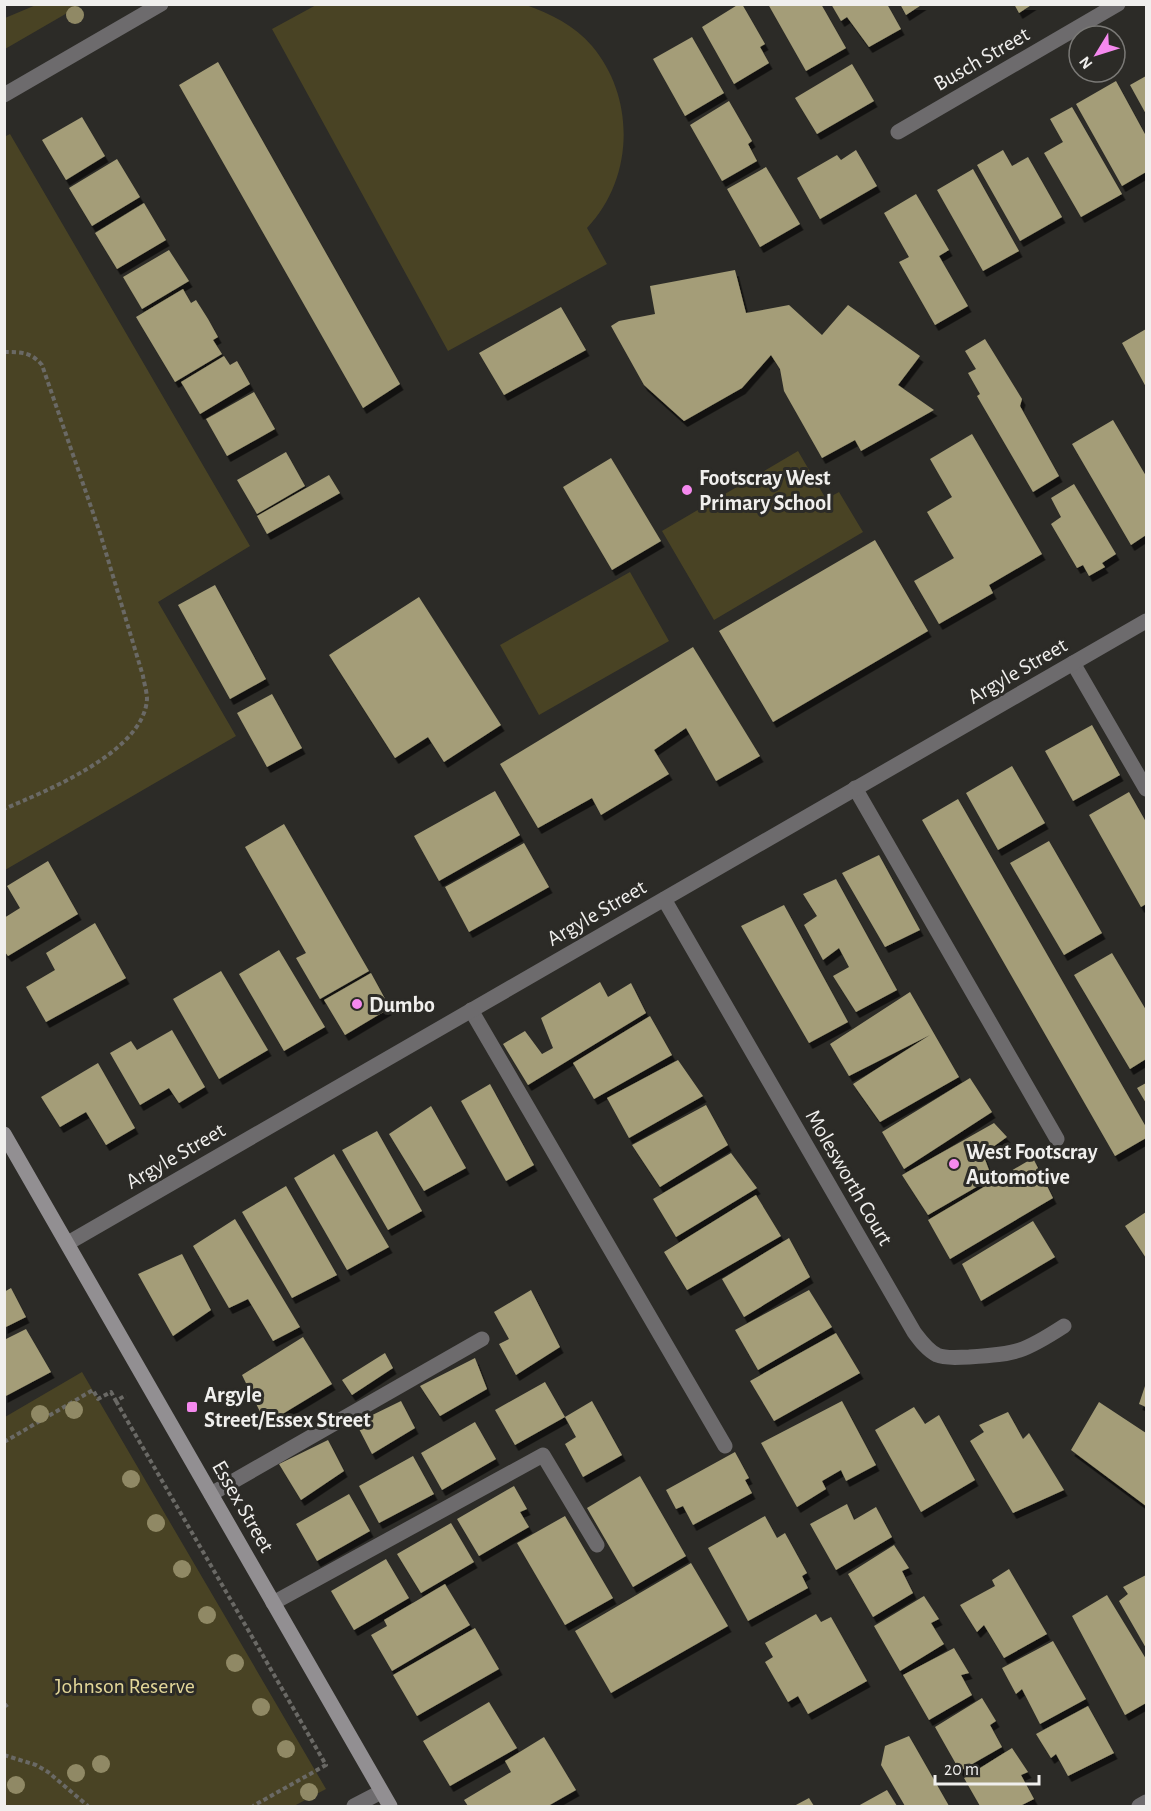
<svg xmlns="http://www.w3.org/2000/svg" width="1151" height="1811" viewBox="0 0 1151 1811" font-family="'Alegreya Sans',sans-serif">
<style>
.green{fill:#494324}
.building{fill:#a49d78;filter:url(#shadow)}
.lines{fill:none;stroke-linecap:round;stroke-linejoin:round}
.path{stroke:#6a6965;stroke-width:4;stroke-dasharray:4.5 3;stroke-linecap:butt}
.lane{stroke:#6d6b6d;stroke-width:15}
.street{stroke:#6d6b6d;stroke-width:15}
.secondary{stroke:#928f92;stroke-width:15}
.tree{fill:#908965}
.poi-dot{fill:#f589ee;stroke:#2c2b27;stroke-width:2}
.labels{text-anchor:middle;stroke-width:6;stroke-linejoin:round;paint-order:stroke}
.street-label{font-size:22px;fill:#f0efed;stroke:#2c2b27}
.poi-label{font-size:22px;font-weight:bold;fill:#f0efed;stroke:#2c2b27;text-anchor:start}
.park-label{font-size:22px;fill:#e2d698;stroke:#2c2b27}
</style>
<defs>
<filter id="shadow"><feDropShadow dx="3.5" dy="6" stdDeviation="0" flood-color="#0009"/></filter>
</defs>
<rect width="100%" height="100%" fill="#2c2b27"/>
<!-- green -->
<path class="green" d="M318,4L526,5C551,14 574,25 592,46C636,98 634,179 587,228L607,264L448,351L272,29Z
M36,5H81L5,49V18Z
M10,134L250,546L158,602L236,736L5,870L4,137Z
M798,451L826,499L839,492L863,532L714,620L662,531Z
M630,572L669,641L539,715L500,645Z
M82,1372L326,1789L294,1806H5V1417Z"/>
<!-- building -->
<path class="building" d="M739,4H742L765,44L760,47L769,63L734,84L702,27Z
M768,4H821L846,48L806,71Z
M831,4H887L901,29L869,47L847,17L841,21Z
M900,4H923L906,15Z
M1014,4H1033L1019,13Z
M692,37L724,93L685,116L653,59Z
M218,62L400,384L363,408L179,85Z
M852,64L874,101L817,134L795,98Z
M1146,76V114L1130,85Z
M1116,81L1146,136V172L1122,186L1076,104Z
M729,101L752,141L748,144L757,161L722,181L690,125Z
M1072,107L1122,194L1081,217L1044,153L1063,142L1050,119Z
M82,117L105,156L66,180L42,140Z
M856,150L877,186L820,219L797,178L837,155L841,160Z
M1003,150L1012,166L1028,157L1062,217L1020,241L977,165Z
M117,159L140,197L92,226L69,188Z
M766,167L800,224L760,247L727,189Z
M973,169L1019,251L983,271L937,190Z
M916,194L949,250L939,256L968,306L935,325L899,262L909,257L884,213Z
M144,203L166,240L117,269L95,233Z
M169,250L189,281L142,309L123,277Z
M735,270L746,313L789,305L822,335L848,305L920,356L898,385L934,410L861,451L855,440L822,458L784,391L780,369L771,355L742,388L684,421L644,385L611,326L619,321L655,314L650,286Z
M183,289L191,303L196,300L208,319L218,337L213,340L222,354L175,382L136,317Z
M561,307L586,350L504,395L479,353Z
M1146,329V387L1122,343Z
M985,339L1022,399L1020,406L1059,476L1033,492L977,396L980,394L968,373L976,369L965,351Z
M224,356L230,365L237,361L250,384L200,414L181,382Z
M254,392L275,429L227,456L206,419Z
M1113,420L1146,476V535L1131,545L1072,444Z
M972,434L1042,554L989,585L993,593L939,624L914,581L954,558L927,512L952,497L930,459Z
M286,452L305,486L257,514L237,480Z
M611,458L661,541L612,570L563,487Z
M329,475L340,493L267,534L257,516Z
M1074,484L1116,554L1102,563L1105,567L1089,576L1083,565L1077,568L1051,524L1061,517L1051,498Z
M875,540L928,631L773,722L719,631Z
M215,585L266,679L230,699L178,605Z
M419,597L501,725L444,762L428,737L395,758L329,655Z
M693,647L760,756L716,781L686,728L654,750L669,774L601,815L592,798L538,828L500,764Z
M272,694L302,748L267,767L237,713Z
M1092,725L1120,775L1073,801L1045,751Z
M1012,766L1045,823L998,850L966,793Z
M495,791L520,835L439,881L414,836Z
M1129,792L1146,822V904L1141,907L1089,815Z
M958,799L1146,1127V1138L1115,1156L922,820Z
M284,824L369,971L320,999L296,958L306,953L245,847Z
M1049,841L1102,933L1064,955L1010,863Z
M524,843L549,887L469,932L445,887Z
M879,855L920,930L885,947L842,873Z
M48,861L78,914L8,956L4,951V918L20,908L7,886Z
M836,879L897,990L856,1012L833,976L849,967L839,948L823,960L804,925L817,916L803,894Z
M784,905L848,1022L809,1043L741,926Z
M95,923L126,978L46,1022L26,987L55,970L46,953Z
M279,950L325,1027L284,1051L239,974Z
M1112,953L1146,1010V1059L1130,1069L1074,975Z
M221,971L268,1050L219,1079L173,999Z
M371,973L390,1008L345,1035L324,1000Z
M600,982L608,997L631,983L646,1013L528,1085L503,1044L525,1031L542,1054L553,1048L541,1018Z
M910,992L959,1077L880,1122L853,1084L930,1035L849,1076L830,1044Z
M650,1016L672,1055L594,1099L573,1063Z
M172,1030L205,1087L179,1103L169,1088L140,1105L110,1053L131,1041L137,1050Z
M678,1060L703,1096L629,1138L607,1098Z
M98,1063L135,1128L106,1145L86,1112L60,1127L41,1097Z
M970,1078L992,1112L904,1169L882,1132Z
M1146,1083V1103L1137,1088Z
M490,1084L534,1165L506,1181L461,1101Z
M706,1105L728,1145L660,1187L632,1145Z
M431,1106L466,1168L424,1191L389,1134Z
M994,1123L1007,1137L983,1154L992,1178L928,1215L902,1175Z
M377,1131L422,1211L388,1230L342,1150Z
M731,1153L757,1188L676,1237L653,1199Z
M334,1154L389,1247L347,1270L294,1178Z
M1033,1158L1053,1198L950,1259L928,1220Z
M286,1186L337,1275L292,1298L242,1212Z
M756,1195L781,1236L687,1290L664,1252Z
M1146,1212V1258L1125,1226Z
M235,1219L300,1327L273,1341L248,1299L229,1308L193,1246Z
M1033,1221L1055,1257L981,1301L962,1264Z
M789,1238L810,1277L744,1317L722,1279Z
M182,1254L211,1310L173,1336L138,1274Z
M11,1288L26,1317L4,1328V1292Z
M531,1290L560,1347L516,1375L499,1344L509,1339L494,1312Z
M809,1290L832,1327L758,1370L735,1330Z
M26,1329L51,1372L4,1397V1340Z
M836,1333L860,1373L774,1421L750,1381Z
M303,1337L332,1384L266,1424L242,1375Z
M385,1353L393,1368L352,1395L342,1380Z
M475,1358L487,1389L440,1416L420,1386Z
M545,1382L565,1417L515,1445L495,1410Z
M1146,1383V1407L1139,1404Z
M401,1401L415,1428L372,1454L356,1423Z
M592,1401L622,1455L583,1477L565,1444L576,1437L565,1417Z
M842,1401L876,1465L846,1481L841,1470L822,1481L826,1489L797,1507L761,1443Z
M1099,1402L1146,1433V1506L1071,1450Z
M914,1407L925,1424L939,1415L975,1480L921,1512L875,1430Z
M1008,1412L1023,1439L1029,1433L1064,1490L1013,1513L970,1441L984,1432L979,1425Z
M475,1422L496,1459L442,1490L421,1453Z
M328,1440L344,1471L301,1500L279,1464Z
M735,1452L749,1478L745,1480L752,1493L693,1525L683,1506L676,1509L666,1490Z
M413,1456L434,1494L379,1523L359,1486Z
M640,1476L686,1556L633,1587L587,1508Z
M514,1486L527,1509L520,1512L529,1527L479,1556L457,1519Z
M349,1494L370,1531L317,1561L296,1524Z
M847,1504L854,1520L876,1507L892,1537L836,1570L810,1524Z
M565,1516L613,1598L565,1625L517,1543Z
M765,1516L777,1538L785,1533L807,1573L802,1576L808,1588L748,1621L708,1548Z
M451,1523L474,1562L421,1593L397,1554Z
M894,1545L909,1568L902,1571L913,1593L873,1617L848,1574Z
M386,1559L409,1598L354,1630L331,1591Z
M691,1563L728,1626L611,1693L575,1631Z
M1009,1569L1047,1634L1004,1658L984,1625L977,1632L960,1605L995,1586L992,1580Z
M1146,1575V1648L1119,1601L1128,1594L1123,1587Z
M445,1584L470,1625L392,1671L371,1635L387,1626L384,1620Z
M1107,1595L1146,1659V1703L1125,1715L1072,1616Z
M924,1596L939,1619L931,1623L944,1644L900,1671L874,1626Z
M816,1614L821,1622L831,1617L867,1681L808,1714L798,1696L788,1702L765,1662L773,1657L765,1643Z
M475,1628L499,1669L417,1716L393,1675Z
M1053,1641L1086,1699L1040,1724L1022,1689L1016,1694L1002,1668Z
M954,1648L969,1673L961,1675L972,1695L929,1720L903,1675Z
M982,1698L996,1721L990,1725L1002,1747L960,1771L935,1727Z
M489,1702L517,1748L450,1786L423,1741Z
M1088,1706L1114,1753L1068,1776L1056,1754L1051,1758L1036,1734Z
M909,1736L949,1806H905L881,1765L885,1746Z
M544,1737L576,1790L548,1806H468L464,1800L511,1772L505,1761Z
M1012,1748L1028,1772L1021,1775L1034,1799L1020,1806H980L964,1778Z
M887,1790L897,1806H858Z
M809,1798L814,1806H794Z"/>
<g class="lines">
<!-- path -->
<path class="path" d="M4,352C21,352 31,352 42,365L100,533L143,676C144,683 147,692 147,699C144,752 46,791 4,809
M116,1401L326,1765L253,1806
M4,1442L93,1390L98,1399L111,1392L116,1401L126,1395
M4,1707L8,1704
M4,1755L36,1765L48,1772L88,1806"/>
<!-- lane -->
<path class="lane" d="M1073,663L1146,789
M855,788L1057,1139
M471,1010L725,1446
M211,1494L482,1339
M273,1603L543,1455L597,1545"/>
<!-- street -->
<path class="street" d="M4,95L161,4
M898,132L1118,4
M664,899L914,1332C920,1340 927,1350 937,1355C946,1359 959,1357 969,1357C1017,1354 1024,1352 1064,1326
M68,1243L1146,621
M354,1806L381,1792
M1139,1806L1146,1802"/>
<!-- secondary -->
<path class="secondary" d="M4,1134L390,1806"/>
</g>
<!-- trees -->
<g class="tree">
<circle cx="75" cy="15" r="9"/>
<circle cx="74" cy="1410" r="9"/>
<circle cx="40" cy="1414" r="9"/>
<circle cx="131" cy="1479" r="9"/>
<circle cx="156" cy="1523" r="9"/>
<circle cx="182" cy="1569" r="9"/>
<circle cx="207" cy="1615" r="9"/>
<circle cx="235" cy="1663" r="9"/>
<circle cx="261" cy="1707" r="9"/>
<circle cx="286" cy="1749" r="9"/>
<circle cx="101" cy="1764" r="9"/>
<circle cx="76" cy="1773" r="9"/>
<circle cx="16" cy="1785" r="9"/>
<circle cx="309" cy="1792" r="9"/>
</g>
<!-- markers -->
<g class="poi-dot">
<circle cx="687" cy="490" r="6"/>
<circle cx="357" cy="1004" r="6"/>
<circle cx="954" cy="1164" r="6"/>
<rect x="186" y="1401" width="12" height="12" rx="3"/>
</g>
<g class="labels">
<!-- street labels -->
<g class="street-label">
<text transform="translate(981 58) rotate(-30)" y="8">Busch Street</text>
<text transform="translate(1017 670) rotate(-30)" y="8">Argyle Street</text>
<text transform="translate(596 912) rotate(-30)" y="8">Argyle Street</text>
<text transform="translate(175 1155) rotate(-30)" y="8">Argyle Street</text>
<text transform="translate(850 1177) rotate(60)" y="8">Molesworth Court</text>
<text transform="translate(244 1506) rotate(60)" y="8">Essex Street</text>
</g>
<!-- poi labels -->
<g class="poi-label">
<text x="699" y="485">Footscray West<tspan x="699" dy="25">Primary School</tspan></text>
<text x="369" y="1012">Dumbo</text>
<text x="966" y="1159">West Footscray<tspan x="966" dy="25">Automotive</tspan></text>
<text x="204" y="1402">Argyle<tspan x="204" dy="25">Street/Essex Street</tspan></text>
</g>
<!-- park labels -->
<g class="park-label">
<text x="125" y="1693">Johnson Reserve</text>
</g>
</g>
<!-- border -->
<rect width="1151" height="1811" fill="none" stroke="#f0efed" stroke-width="12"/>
<!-- north arrow -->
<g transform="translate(1097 54) rotate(232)"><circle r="28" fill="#2c2b27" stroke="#7a7976" stroke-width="1.5"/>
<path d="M0-4.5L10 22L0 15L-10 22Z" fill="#f589ee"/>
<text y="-9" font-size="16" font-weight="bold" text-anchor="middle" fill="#f0efed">N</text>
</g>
<!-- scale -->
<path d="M935 1775v9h104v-9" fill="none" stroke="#f0efed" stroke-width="3"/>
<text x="944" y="1775" font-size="18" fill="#f0efed" stroke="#2c2b27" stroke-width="4.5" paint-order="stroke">20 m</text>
</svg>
